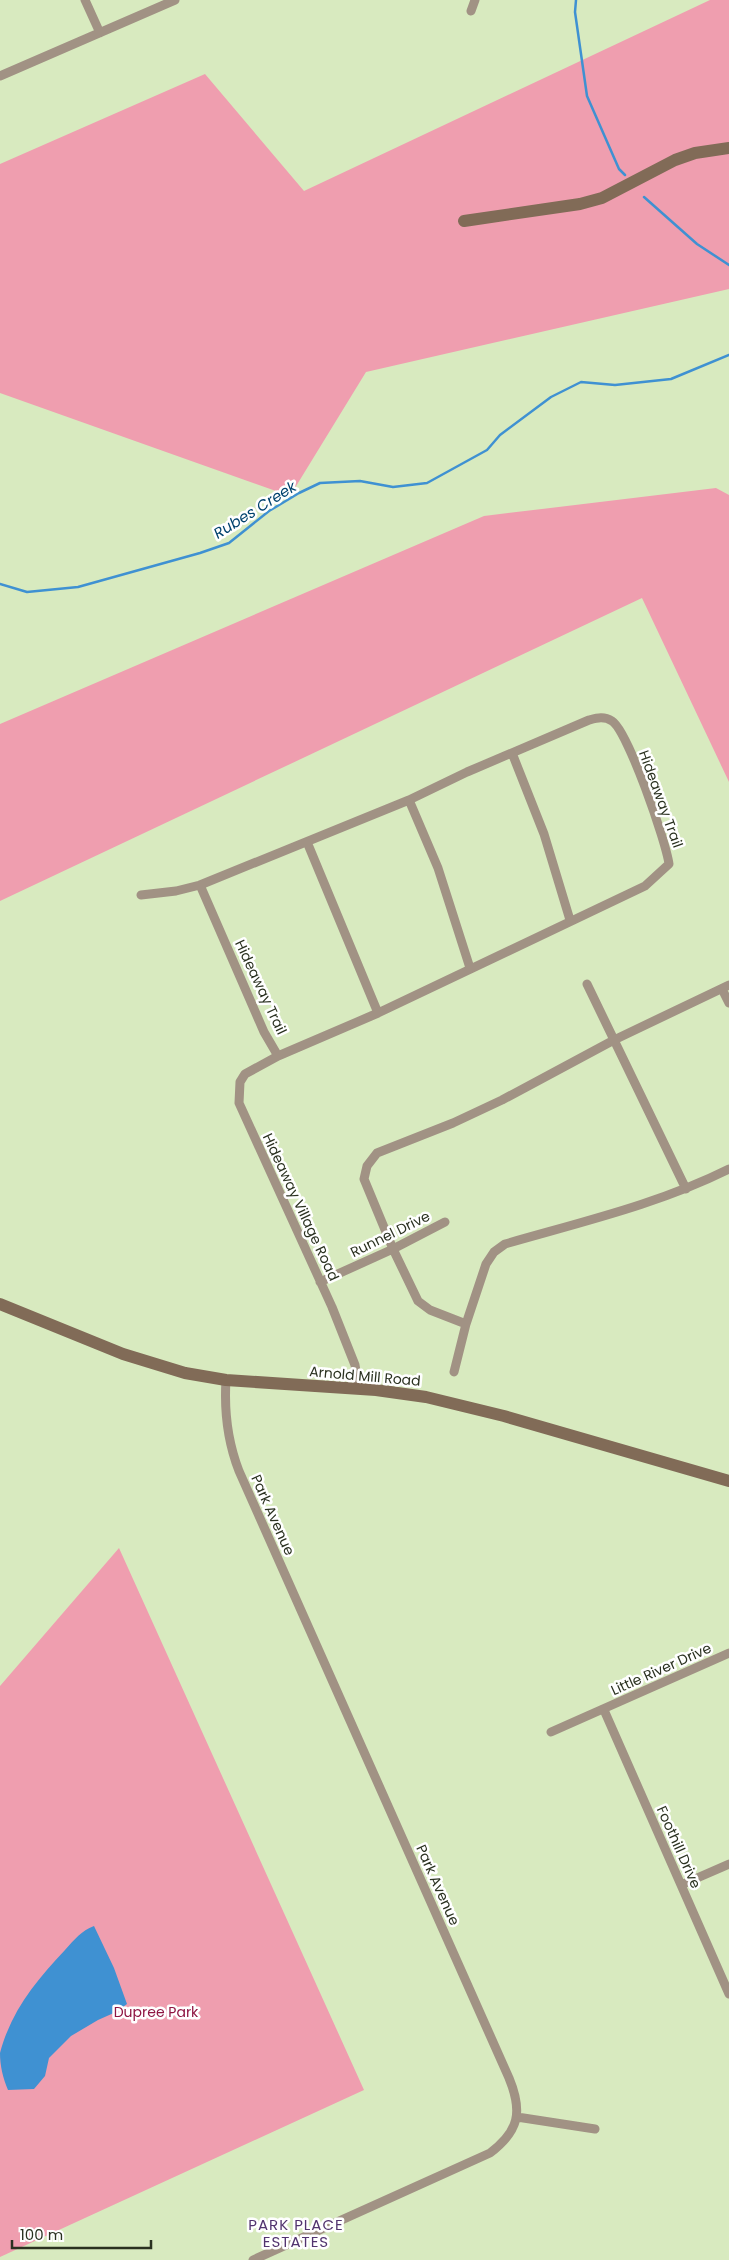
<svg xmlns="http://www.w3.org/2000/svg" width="729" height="2260" viewBox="0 0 729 2260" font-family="Poppins,sans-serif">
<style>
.green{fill:#ef9eaf}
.water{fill:#3f91d2}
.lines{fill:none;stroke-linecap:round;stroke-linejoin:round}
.stream{stroke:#3f91d2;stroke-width:2.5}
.street{stroke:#a19284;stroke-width:9}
.secondary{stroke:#816b57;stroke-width:12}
.labels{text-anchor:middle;stroke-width:5;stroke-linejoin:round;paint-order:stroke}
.street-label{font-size:14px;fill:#2a3120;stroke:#fff}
.park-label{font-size:14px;fill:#8f1643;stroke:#fff}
.water-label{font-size:15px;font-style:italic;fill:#00426d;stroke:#fff}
.neighbourhood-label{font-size:15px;letter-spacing:1px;fill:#52346f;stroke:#fff}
</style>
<rect width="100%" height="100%" fill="#d8eabf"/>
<!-- green -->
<path class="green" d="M710,0H729V289L366,372L290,496L0,393V164L205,74L304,191Z
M716,488L729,495V782L642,598L0,901V724L484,516Z
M119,1548L364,2090L0,2257V1686Z"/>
<!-- water -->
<path class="water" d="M94,1926L114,1968L127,2004L116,2012L98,2020L71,2036L49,2058L45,2076L34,2089L8,2090C3,2078 0,2066 0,2053C11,2011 36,1981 65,1950C75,1939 81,1931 94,1926Z"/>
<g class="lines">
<!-- stream -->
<path class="stream" d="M576,0L575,12L587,96L619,169L625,175
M644,197L697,244L729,265
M0,584L27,592L78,587L200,553L229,543L269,511L299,493L320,483L360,481L393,487L427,483L487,450L500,435L551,397L581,382L615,385L671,379L729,355"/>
<!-- street -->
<path class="street" d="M85,0L100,33
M471,11L475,0
M0,76L175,0
M512,753L544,834L570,920
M409,800L438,868L470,968
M307,842L378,1013
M200,885L264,1032L278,1056
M141,895L176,891L200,885L409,800L467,772L589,720C597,718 604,716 612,721C628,731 666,842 669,864L645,886L378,1013L278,1056L245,1074L240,1082L239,1103L332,1307L355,1365L359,1389
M587,984L686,1189
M722,989L729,1003
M320,1282L393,1249L445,1222
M466,1324L430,1310L418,1301L393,1249L364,1179L367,1166L377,1153L453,1123L502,1100L614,1040L729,985
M454,1372L466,1324L486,1264L494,1252L505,1244C581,1222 659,1204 729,1169
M226,1380C224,1412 227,1440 239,1471L509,2078C523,2112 519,2131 490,2153L253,2260
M604,1710L729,1994
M551,1732L729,1653
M681,1885L729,1864
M517,2117L595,2129"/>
<!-- secondary -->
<path class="secondary" d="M464,221L580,204L602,198L675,160L695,153L729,148
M0,1304L123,1354L185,1373L226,1380L376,1390L426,1397L504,1416L729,1481"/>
</g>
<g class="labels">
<!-- street labels -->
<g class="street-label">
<text transform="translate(661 799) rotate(70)" y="5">Hideaway Trail</text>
<text transform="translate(261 987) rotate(65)" y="5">Hideaway Trail</text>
<text transform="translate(301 1207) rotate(65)" y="5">Hideaway Village Road</text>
<text transform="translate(390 1234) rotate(-26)" y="5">Runnel Drive</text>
<text transform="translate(365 1376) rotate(5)" y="5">Arnold Mill Road</text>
<text transform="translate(273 1515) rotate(66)" y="5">Park Avenue</text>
<text transform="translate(661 1669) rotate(-24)" y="5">Little River Drive</text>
<text transform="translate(679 1847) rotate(66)" y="5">Foothill Drive</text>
<text transform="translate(438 1885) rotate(66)" y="5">Park Avenue</text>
</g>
<!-- park labels -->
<g class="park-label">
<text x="156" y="2017">Dupree Park</text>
</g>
<!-- water labels -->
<g class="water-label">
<text transform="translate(255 510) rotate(-32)" y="5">Rubes Creek</text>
</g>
<!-- neighbourhood labels -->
<g class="neighbourhood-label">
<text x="296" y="2230">PARK PLACE<tspan x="296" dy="17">ESTATES</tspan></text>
</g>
</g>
<!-- scale -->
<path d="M12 2240v8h139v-8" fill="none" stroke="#2a3120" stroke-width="2.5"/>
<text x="20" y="2240" font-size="15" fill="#2a3120" stroke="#ffffff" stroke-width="4" paint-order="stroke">100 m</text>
</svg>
